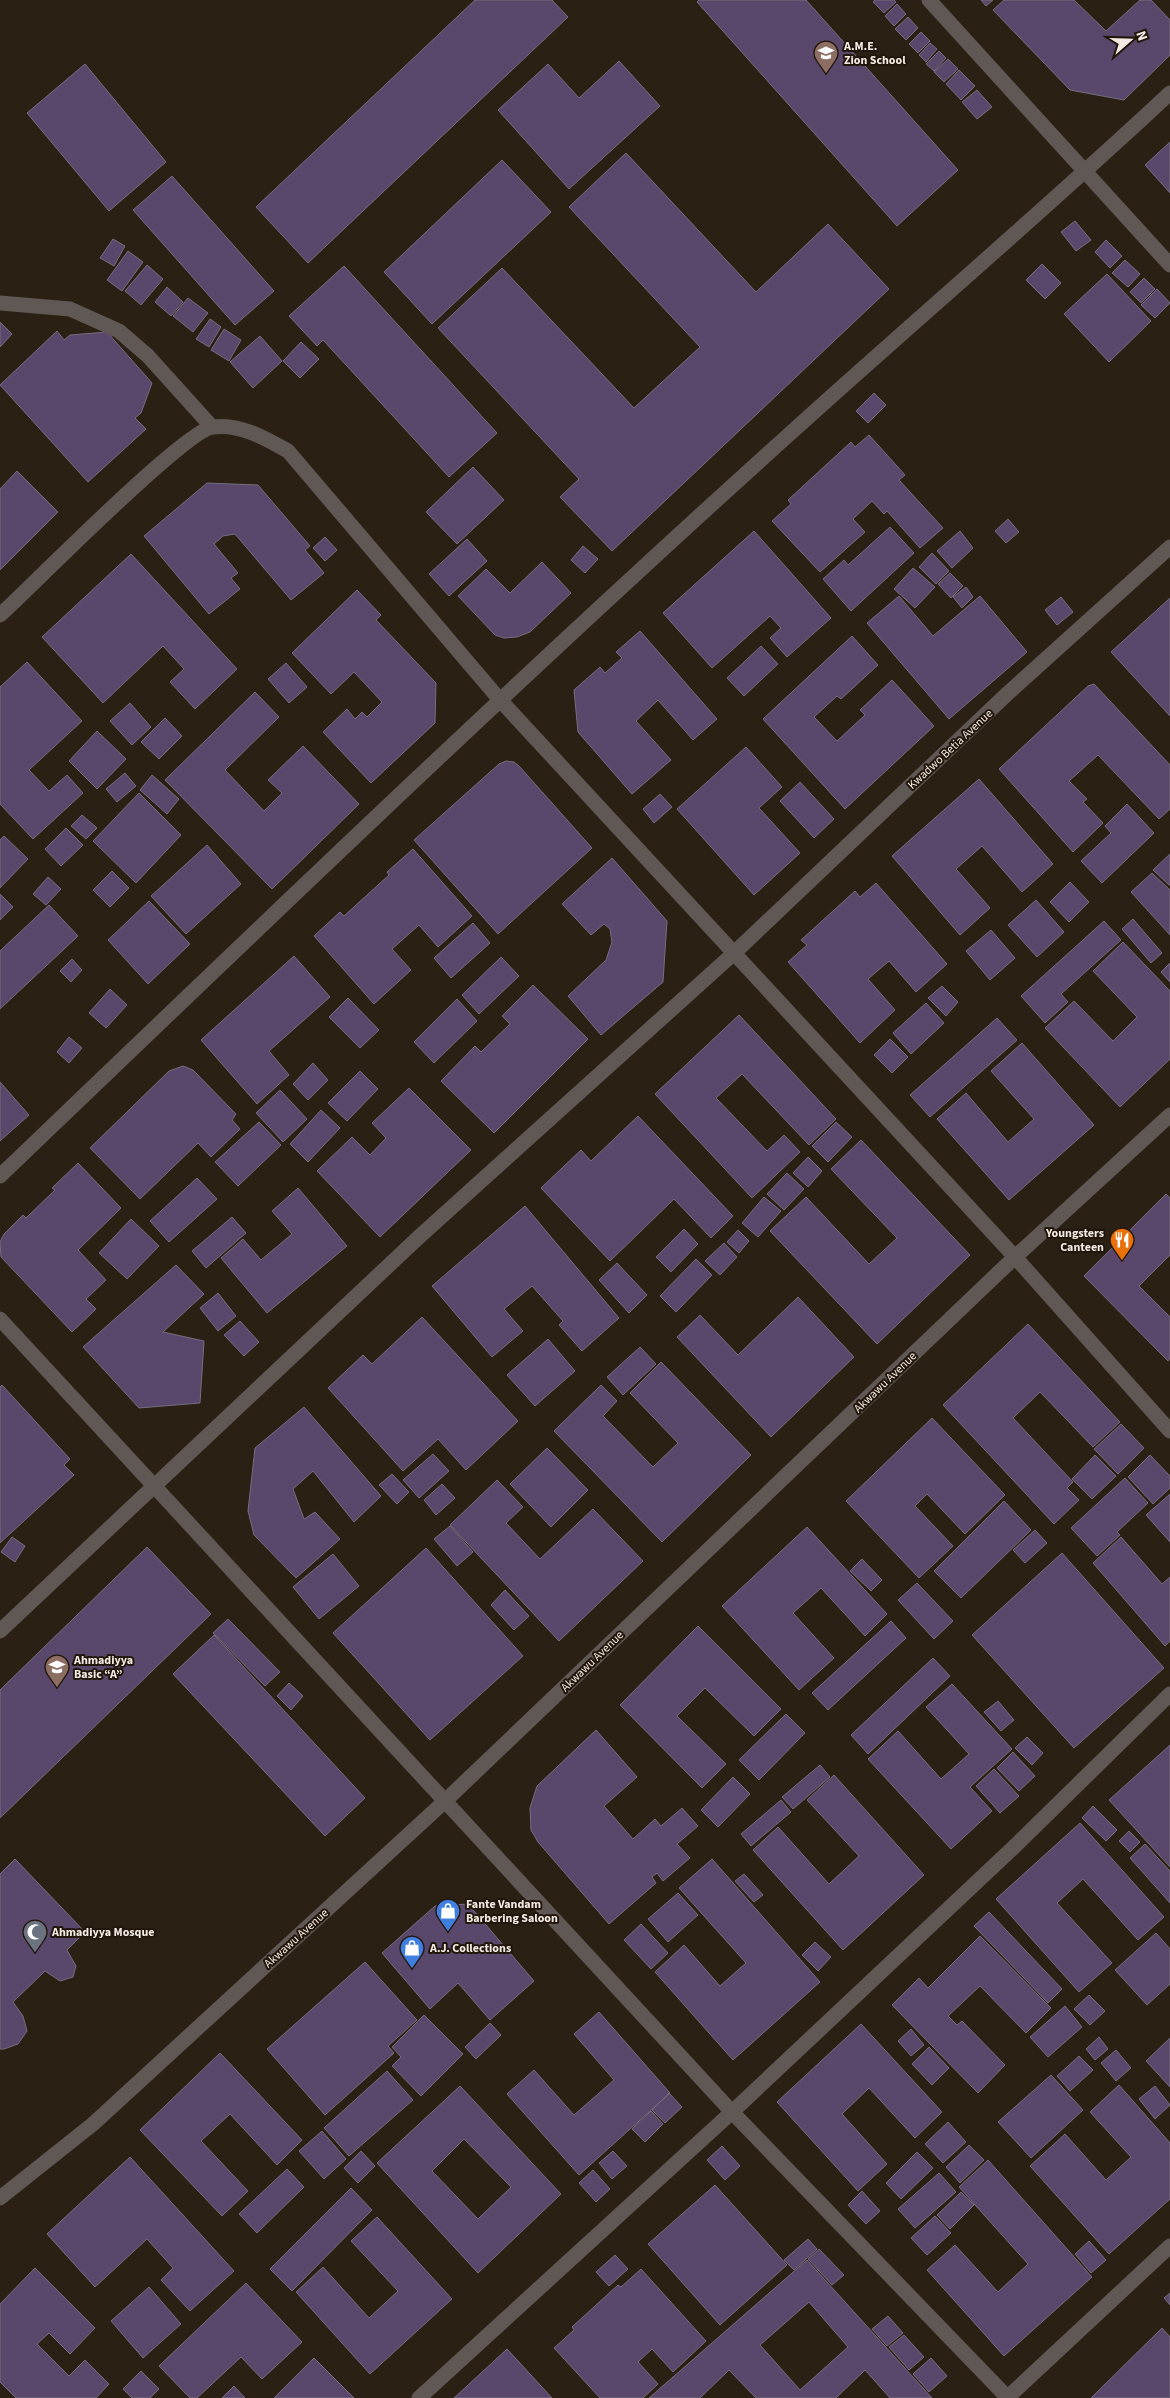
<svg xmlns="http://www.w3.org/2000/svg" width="1170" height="2398" viewBox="0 0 1170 2398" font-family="'Source Sans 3',sans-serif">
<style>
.building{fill:#59486b;stroke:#766e7f;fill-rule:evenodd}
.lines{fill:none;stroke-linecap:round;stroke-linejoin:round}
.minor{stroke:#605854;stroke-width:15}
.labels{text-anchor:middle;stroke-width:4;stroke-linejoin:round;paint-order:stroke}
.poi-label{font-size:12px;font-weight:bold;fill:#f4ece4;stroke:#22160b;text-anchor:start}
.street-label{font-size:12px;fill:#f4ece4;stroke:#22160b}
</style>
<rect width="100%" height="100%" fill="#2b2014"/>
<!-- building -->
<path class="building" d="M475,0H552L568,17L308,263L256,207Z
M699,0H806L958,170L897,226L697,2Z
M875,0H894L896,2L884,13L873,2Z
M981,0H993L986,6Z
M1004,0H1074L1106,31L1140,0H1151L1170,20V55L1124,100L1070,90L993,10Z
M897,4L906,14L894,26L885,16Z
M908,17L918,28L906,40L895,29Z
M921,32L930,41L918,53L909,44Z
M930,43L937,49L926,62L919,55Z
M939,51L946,58L934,71L926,64Z
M948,59L958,69L944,82L934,72Z
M619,61L660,106L569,189L498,110L548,64L579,98Z
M85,64L166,162L109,211L27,113Z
M959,70L975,86L961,100L946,84Z
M977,90L992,107L977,119L962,102Z
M1170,142V193L1145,165Z
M626,153L756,292L828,224L889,289L612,551L560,497L579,479L438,328L502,268L634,408L700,347L569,207Z
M502,160L551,212L432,324L384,272Z
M172,176L274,291L235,325L133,210Z
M1075,221L1091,240L1076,251L1061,232Z
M113,239L125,246L114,266L100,258Z
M1106,240L1122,256L1110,268L1095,252Z
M128,251L143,262L122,291L107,280Z
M1125,260L1140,274L1128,287L1112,273Z
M1042,264L1061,283L1045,299L1026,280Z
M147,265L163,279L141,305L125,291Z
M344,266L497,433L449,477L323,340L317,346L289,316Z
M1107,274L1151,321L1109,362L1064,314Z
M1144,278L1155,289L1141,303L1130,292Z
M167,287L183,302L171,316L155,302Z
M1157,289L1170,303L1155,318L1141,305Z
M188,298L208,313L193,332L173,316Z
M210,319L221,327L209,347L196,339Z
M0,322L12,334L0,347Z
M224,329L241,340L229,361L211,350Z
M57,331L64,340L70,335L107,332L152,383L141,413L135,418L146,429L88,482L0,385Z
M260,336L282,361L253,388L230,362Z
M301,342L319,359L300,378L283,361Z
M874,393L886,405L868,423L856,411Z
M869,435L905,475L899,480L943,528L920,548L887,511L884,514L872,501L853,519L865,532L820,572L772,521L791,504L788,500L851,442L855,447Z
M473,467L504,500L457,544L426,512Z
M17,471L58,512L0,570V489Z
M207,483L258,485L310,546L305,550L324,573L291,600L235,534L223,536L214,544L238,573L231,578L240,589L209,614L144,536Z
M1008,519L1019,532L1006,543L995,531Z
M890,527L914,553L851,611L823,579L844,560L848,565Z
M754,531L831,618L787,657L770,638L781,628L770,616L712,668L663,613Z
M960,531L973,548L952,568L937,551Z
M325,537L337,550L325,561L313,548Z
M467,539L487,561L449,596L429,574Z
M583,546L598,559L585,573L571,560Z
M932,553L949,571L936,584L919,567Z
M131,554L237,669L195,709L170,682L184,669L163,646L103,703L42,637Z
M542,562L571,593L530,632L517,637L504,638L495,635L458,596L486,569L510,593Z
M913,568L935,587L915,608L894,589Z
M950,573L963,586L951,598L938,584Z
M966,587L973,597L962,608L953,597Z
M357,590L381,615L376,620L436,683L435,723L371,783L323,732L347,709L355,719L362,712L367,717L382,702L354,672L331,694L292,653Z
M899,596L933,636L980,596L1027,652L949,719L867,623Z
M1061,597L1073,612L1057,625L1045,610Z
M1170,598V716L1111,652Z
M640,631L717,719L693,740L658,700L636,721L671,760L632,794L578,732L574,690L600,667L605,673L622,658L616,652Z
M852,636L878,665L841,699L837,696L814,717L837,741L865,715L860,710L892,680L934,726L845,809L763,719Z
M761,646L778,664L744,696L727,678Z
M27,662L82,721L29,770L49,791L67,775L83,793L33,839L0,804V687Z
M286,663L307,687L289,703L268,679Z
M1094,684L1170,765V809L1159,819L1098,755L1069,781L1087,799L1083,802L1103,823L1073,852L999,769L1088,686Z
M255,692L279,717L225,770L264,811L282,793L268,780L303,746L359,804L272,889L165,780Z
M130,703L151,727L132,745L110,721Z
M165,718L182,736L159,759L141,742Z
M97,731L126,759L97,789L69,761Z
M746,747L782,787L759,808L800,853L754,895L677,809Z
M506,761L514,762L519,766L592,848L498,934L414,840L499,764Z
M125,773L136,786L117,802L106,789Z
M152,775L179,799L167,814L140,790Z
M979,779L1053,864L1022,892L982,846L956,869L990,908L960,935L892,856Z
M800,782L834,819L814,838L780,801Z
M139,793L181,835L136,883L93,841Z
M660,794L672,807L654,823L643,809Z
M1127,804L1154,833L1102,883L1081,861L1111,833L1105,826Z
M82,815L97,828L86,839L71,826Z
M66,828L83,845L61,866L45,849Z
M4,836L28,859L0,888V840Z
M207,845L241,884L186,934L151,896Z
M413,849L472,916L438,947L419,925L392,949L411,970L374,1004L314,936L340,912L344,916L389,875L387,872Z
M1170,854V885H1169L1153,870Z
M612,858L667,921L663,982L601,1035L568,996L606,960L612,942L610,929L604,924L591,935L562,904Z
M112,871L129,888L110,907L93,890Z
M1152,873L1170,890V935L1131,892Z
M48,877L61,889L46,905L33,894Z
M1070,882L1089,902L1069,922L1050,902Z
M876,883L947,964L916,992L889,961L868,979L895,1010L860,1043L788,962L807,945L801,940L855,891L860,897Z
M0,894L13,907L0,920Z
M1036,900L1064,932L1037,957L1008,925Z
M149,901L190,944L148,984L108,940Z
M49,905L78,936L0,1009V951Z
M1133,919L1162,953L1151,963L1122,929Z
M1104,921L1121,940L1061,994L1068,1002L1045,1023L1021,996Z
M473,923L490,943L451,978L434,958Z
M991,930L1015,958L990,980L966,951Z
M1123,942L1170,991V1059L1120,1107L1045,1028L1074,1001L1113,1041L1137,1017L1093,971Z
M294,956L330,997L269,1051L289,1075L257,1104L201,1040Z
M501,957L519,976L479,1014L462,995Z
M72,959L82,970L71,982L60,971Z
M1170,963V982L1161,972Z
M533,985L588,1039L494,1133L441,1081L475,1046L481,1052L510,1024L502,1016Z
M942,986L958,1002L946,1016L928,998Z
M110,989L127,1005L106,1028L89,1013Z
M348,998L379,1030L360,1048L329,1017Z
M457,999L477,1021L434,1063L414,1042Z
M926,1003L944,1023L911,1054L893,1033Z
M739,1015L836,1119L809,1145L742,1074L716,1098L767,1151L784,1135L800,1152L752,1198L655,1094Z
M997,1018L1017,1040L930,1117L910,1095Z
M69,1037L82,1048L69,1063L57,1052Z
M890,1039L908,1057L892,1073L874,1055Z
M1022,1043L1094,1125L1009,1200L937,1119L966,1093L1008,1142L1034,1119L991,1071Z
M313,1063L328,1080L308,1100L293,1084Z
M183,1066L193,1070L236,1114L232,1120L240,1129L211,1157L198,1143L140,1199L90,1148L169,1071Z
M360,1071L378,1089L347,1121L328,1103Z
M0,1082L29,1115L0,1141Z
M409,1088L471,1150L380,1237L317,1171L352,1137L370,1155L386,1138L372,1123Z
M280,1090L307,1119L283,1142L256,1113Z
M321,1110L340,1128L308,1162L290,1144Z
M638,1116L733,1216L711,1238L674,1199L610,1261L541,1188L581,1150L591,1161Z
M259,1122L281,1145L238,1186L215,1162Z
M836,1122L852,1137L828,1162L812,1146Z
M861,1140L970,1255L877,1344L770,1231L806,1197L869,1264L897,1238L831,1169Z
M808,1157L822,1171L808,1187L793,1173Z
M78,1163L121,1208L78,1250L106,1280L86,1299L96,1309L72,1332L1,1257L0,1242L4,1234L23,1215L26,1218L55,1190L52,1188Z
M787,1173L804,1189L784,1210L767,1194Z
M197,1178L217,1199L169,1242L150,1221Z
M298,1188L347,1246L267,1313L221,1258L243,1239L261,1260L292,1234L272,1211Z
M1166,1194L1170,1198V1255L1139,1286L1170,1317V1358L1168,1361L1084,1276Z
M764,1197L781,1211L758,1237L742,1223Z
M525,1206L619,1318L582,1351L559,1325L563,1321L532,1286L504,1309L523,1331L492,1357L432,1286Z
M232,1217L246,1233L206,1268L192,1251Z
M131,1219L159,1246L127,1279L99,1253Z
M684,1229L698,1244L671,1272L656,1257Z
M738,1230L749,1241L739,1253L727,1242Z
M724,1243L737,1257L720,1275L705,1261Z
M696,1259L712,1275L676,1312L660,1296Z
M617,1263L647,1295L629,1313L599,1280Z
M176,1265L204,1294L163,1332L204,1341L200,1403L139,1408L83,1347Z
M218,1293L236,1316L218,1331L200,1308Z
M798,1297L854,1357L771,1437L677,1337L700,1315L738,1355Z
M422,1317L518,1421L466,1470L438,1439L403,1471L328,1388L363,1355L372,1364Z
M240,1321L259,1342L244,1356L224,1335Z
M1028,1324L1120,1422L1093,1447L1040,1392L1013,1418L1073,1482L1067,1488L1079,1500L1054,1524L943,1405Z
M548,1339L575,1371L535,1406L507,1375Z
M640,1347L656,1364L623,1395L607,1377Z
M661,1362L751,1455L662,1542L554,1431L601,1385L617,1401L603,1416L653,1467L678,1443L630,1393Z
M2,1385L70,1459L64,1465L74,1475L0,1543V1387Z
M304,1407L381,1496L354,1522L313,1471L293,1489L304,1519L315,1512L340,1539L296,1578L254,1535L248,1511L255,1448Z
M932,1418L1005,1495L965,1534L927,1494L915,1506L953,1546L919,1578L846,1501Z
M1121,1424L1144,1448L1118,1474L1094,1449Z
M547,1448L588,1490L551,1527L510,1484Z
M433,1454L449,1471L419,1498L403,1480Z
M1095,1455L1116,1476L1092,1499L1072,1479Z
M1150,1455L1170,1476V1488L1153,1504L1128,1477Z
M392,1474L409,1492L397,1504L379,1485Z
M1125,1478L1148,1503L1117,1532L1120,1535L1097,1556L1071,1528Z
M497,1480L523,1507L506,1523L540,1559L593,1509L643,1561L559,1641L450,1525Z
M442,1484L455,1498L436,1515L424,1500Z
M1170,1494V1542L1146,1515Z
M1004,1501L1031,1530L961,1598L934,1571Z
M450,1526L473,1552L457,1566L434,1539Z
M807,1527L887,1614L865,1636L821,1588L793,1613L834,1658L799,1690L722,1606Z
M1035,1530L1047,1543L1025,1563L1013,1550Z
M12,1537L25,1546L15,1562L1,1552Z
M1121,1537L1162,1584L1170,1577V1641L1165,1646L1093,1563Z
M147,1547L211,1614L0,1818V1690Z
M426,1548L523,1656L430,1740L333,1633Z
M1062,1553L1164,1668L1074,1748L972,1635Z
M333,1554L359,1586L319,1619L293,1587Z
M862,1559L882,1580L871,1591L850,1571Z
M917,1583L953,1621L934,1639L898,1600Z
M505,1590L529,1616L514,1630L491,1605Z
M228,1619L280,1672L265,1686L213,1633Z
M891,1621L906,1638L828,1710L812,1693Z
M698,1626L781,1709L754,1736L705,1688L677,1716L726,1764L702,1788L620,1705Z
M214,1635L365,1798L325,1836L173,1674Z
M933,1658L950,1676L868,1754L851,1735Z
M289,1683L303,1696L291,1710L277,1696Z
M952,1684L1012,1749L970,1787L992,1811L951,1849L868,1759L898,1731L941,1779L969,1754L926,1707Z
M998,1701L1014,1720L1001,1731L984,1712Z
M786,1714L805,1733L759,1780L739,1760Z
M596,1730L637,1777L604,1806L633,1839L655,1819L661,1826L682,1808L698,1826L677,1844L690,1858L663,1881L657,1873L652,1877L656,1883L609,1924L538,1842L531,1830L530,1808L537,1786Z
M1027,1737L1043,1753L1032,1765L1015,1748Z
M1170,1745V1867L1109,1800Z
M1013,1752L1035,1776L1019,1791L997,1768Z
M820,1765L830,1777L793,1809L782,1797Z
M994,1769L1019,1796L1000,1813L976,1786Z
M834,1775L924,1875L843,1950L753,1850L778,1827L829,1884L859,1856L807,1800Z
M733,1777L750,1794L718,1827L701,1810Z
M781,1800L791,1812L751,1846L741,1834Z
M1093,1806L1117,1830L1106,1841L1082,1818Z
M1080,1823L1164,1917L1138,1940L1083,1879L1057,1903L1112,1963L1079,1992L996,1899Z
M1129,1831L1140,1842L1130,1852L1119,1841Z
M1145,1844L1170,1871V1903L1130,1858Z
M15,1859L85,1932L67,1950L76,1966L73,1977L60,1981L45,1971L13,2002L23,2016L27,2031L18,2044L4,2049H0V1874Z
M712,1859L820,1982L733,2060L655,1972L684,1945L720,1986L746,1963L679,1888Z
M744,1874L763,1895L754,1902L735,1881Z
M678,1893L698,1915L668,1942L648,1919Z
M468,1904L534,1981L490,2020L458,1983L430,2009L382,1953L435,1906Z
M989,1912L1062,1989L1048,2003L974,1926Z
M641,1924L668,1953L651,1969L624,1940Z
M1156,1933L1170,1949V1984L1147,2005L1115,1970Z
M980,1936L1051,2008L1026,2033L980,1986L948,2016L957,2025L962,2021L1005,2065L978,2093L892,2005L919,1978L928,1988Z
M815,1942L831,1957L818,1971L802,1955Z
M365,1962L417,2020L388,2046L394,2053L325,2115L267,2049Z
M1089,1995L1105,2011L1090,2025L1074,2009Z
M1065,2006L1082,2027L1048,2057L1030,2037Z
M599,2012L670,2093L579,2175L507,2094L534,2070L574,2115L614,2080L574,2034Z
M424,2015L463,2054L421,2096L392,2066L401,2057L392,2047Z
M490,2023L501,2035L476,2059L465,2047Z
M861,2024L942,2112L915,2138L869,2088L842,2114L887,2164L858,2191L777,2102Z
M911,2029L924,2045L911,2056L898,2041Z
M1099,2037L1108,2049L1095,2060L1086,2049Z
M1170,2038V2087L1146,2061Z
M929,2047L949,2068L932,2085L912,2064Z
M1116,2050L1131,2068L1116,2081L1101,2063Z
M220,2053L302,2140L277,2165L230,2114L201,2141L248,2191L222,2216L140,2130Z
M1079,2056L1093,2070L1070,2091L1057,2076Z
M387,2071L413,2100L349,2156L324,2128Z
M1051,2075L1083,2110L1031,2158L998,2122Z
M1119,2085L1170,2143V2199L1109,2254L1030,2166L1065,2134L1106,2180L1131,2157L1090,2112Z
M460,2086L561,2194L478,2273L377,2163ZM464,2139L511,2187L478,2219L432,2171Z
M1155,2086L1170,2105L1155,2119L1139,2099Z
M669,2093L682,2107L665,2123L652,2110Z
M651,2111L663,2124L645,2142L632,2129Z
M948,2122L966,2142L943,2163L925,2144Z
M322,2131L346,2159L324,2179L299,2151Z
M969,2145L984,2160L960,2183L946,2167Z
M722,2146L740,2166L725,2180L707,2160Z
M361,2151L375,2166L358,2183L344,2168Z
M613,2151L627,2166L612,2179L599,2163Z
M917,2152L933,2168L901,2199L886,2183Z
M130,2157L234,2271L190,2311L161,2280L173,2268L147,2239L95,2287L47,2234Z
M988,2160L1092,2277L1004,2356L927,2270L955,2245L998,2292L1028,2264L959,2187Z
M287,2169L304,2187L257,2233L239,2214Z
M593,2170L610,2189L596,2202L579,2183Z
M939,2173L956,2192L915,2228L898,2209Z
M715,2185L787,2265L720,2325L648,2244Z
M351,2188L372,2210L292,2291L270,2269Z
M862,2191L880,2211L866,2224L848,2205Z
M961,2192L974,2205L950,2229L937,2215Z
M935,2216L951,2233L927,2255L911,2238Z
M377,2217L452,2299L370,2374L296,2292L323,2267L369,2318L398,2291L351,2241Z
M808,2239L817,2249L794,2270L784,2260Z
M1089,2241L1106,2260L1091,2273L1075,2254Z
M819,2249L844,2275L832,2285L808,2259Z
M615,2255L628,2269L609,2286L596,2272Z
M807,2260L932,2398H890L865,2370L836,2398H756L729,2370L700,2398H649ZM809,2302L848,2347L800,2390L760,2345Z
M35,2268L95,2328L70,2354L49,2333L37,2344L69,2376L85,2360L109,2384L96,2398H16L0,2382V2304Z
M641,2269L706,2341L673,2372L652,2349L638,2362L658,2384L643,2398H600L554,2348L574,2330L572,2327L618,2285L621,2287Z
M246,2283L302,2342L262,2379L241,2357L197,2398H190L159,2366Z
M149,2287L181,2324L143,2358L111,2321Z
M1170,2293V2305L1164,2298Z
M888,2316L903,2333L887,2346L872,2329Z
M1162,2328L1170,2337V2398H1091Z
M904,2335L924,2357L909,2370L889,2347Z
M507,2349L552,2398H454Z
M314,2358L354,2398H274Z
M931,2358L947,2376L929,2392L913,2374Z
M141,2371L159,2389L150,2398H132L123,2389Z
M234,2386L245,2398H222Z"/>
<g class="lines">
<!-- minor -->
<path class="minor" d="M929,0L1170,265
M0,303L70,309L119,331L148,356L212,427
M0,615C31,587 185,430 213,427C242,424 264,438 288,451L500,700L1015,1257L1170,1431
M0,1176C262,925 524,673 794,430C919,317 1047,208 1170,93
M0,1319L732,2112L1008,2398
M0,1631L420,1236L733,954L1007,694L1170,547
M0,2198L93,2124L444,1802L1015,1257L1170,1115
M419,2398L732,2112L1014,1847L1170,1694
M1007,2398L1170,2246"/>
</g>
<!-- icons -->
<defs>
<symbol id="school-pin" viewBox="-11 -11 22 30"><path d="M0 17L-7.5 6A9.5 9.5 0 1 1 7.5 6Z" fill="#8d6e63" stroke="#22160b"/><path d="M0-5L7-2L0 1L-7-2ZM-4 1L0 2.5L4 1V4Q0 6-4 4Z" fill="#fff"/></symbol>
<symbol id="restaurant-pin" viewBox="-11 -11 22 30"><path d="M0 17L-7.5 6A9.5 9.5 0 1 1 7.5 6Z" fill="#e8710a" stroke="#22160b"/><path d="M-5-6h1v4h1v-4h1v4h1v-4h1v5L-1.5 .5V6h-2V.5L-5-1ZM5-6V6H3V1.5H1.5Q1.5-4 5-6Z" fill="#fff"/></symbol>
<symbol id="shop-pin" viewBox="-11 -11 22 30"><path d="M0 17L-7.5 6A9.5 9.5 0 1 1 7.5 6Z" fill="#3f7fe0" stroke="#22160b"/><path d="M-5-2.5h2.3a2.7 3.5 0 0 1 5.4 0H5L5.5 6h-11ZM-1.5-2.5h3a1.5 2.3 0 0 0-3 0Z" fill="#fff"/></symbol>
<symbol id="mosque-pin" viewBox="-11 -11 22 30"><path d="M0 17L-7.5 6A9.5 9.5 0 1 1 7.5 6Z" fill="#6b7280" stroke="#22160b"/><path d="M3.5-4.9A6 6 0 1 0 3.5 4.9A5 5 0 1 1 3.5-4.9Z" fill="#fff"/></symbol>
</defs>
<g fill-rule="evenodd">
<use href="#school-pin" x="812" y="39" width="28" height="38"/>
<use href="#restaurant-pin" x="1108" y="1226" width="28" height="38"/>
<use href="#school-pin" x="43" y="1653" width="28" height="38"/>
<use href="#shop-pin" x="434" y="1897" width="28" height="38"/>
<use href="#mosque-pin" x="21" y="1918" width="28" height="38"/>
<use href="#shop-pin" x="398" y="1934" width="28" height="38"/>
</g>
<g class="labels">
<!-- poi labels -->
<g class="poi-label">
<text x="844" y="50">A.M.E.<tspan x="844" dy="14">Zion School</tspan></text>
<text x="1104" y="1237" text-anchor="end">Youngsters<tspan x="1104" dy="14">Canteen</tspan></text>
<text x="74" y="1664">Ahmadiyya<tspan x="74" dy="14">Basic “A”</tspan></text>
<text x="466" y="1908">Fante Vandam<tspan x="466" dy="14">Barbering Saloon</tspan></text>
<text x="52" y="1936">Ahmadiyya Mosque</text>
<text x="430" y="1952">A.J. Collections</text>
</g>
<!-- street labels -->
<g class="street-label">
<text transform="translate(950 749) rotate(-43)" y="4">Kwadwo Betia Avenue</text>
<text transform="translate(885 1382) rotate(-44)" y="4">Akwawu Avenue</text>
<text transform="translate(592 1661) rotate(-44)" y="4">Akwawu Avenue</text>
<text transform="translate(296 1938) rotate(-42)" y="4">Akwawu Avenue</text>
</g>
</g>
<!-- north arrow -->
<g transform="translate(1130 40) rotate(70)" stroke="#22160b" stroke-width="4" paint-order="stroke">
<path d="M0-4L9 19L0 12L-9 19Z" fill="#f4ece4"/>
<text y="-8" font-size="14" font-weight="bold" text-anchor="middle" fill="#f4ece4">N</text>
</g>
</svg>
